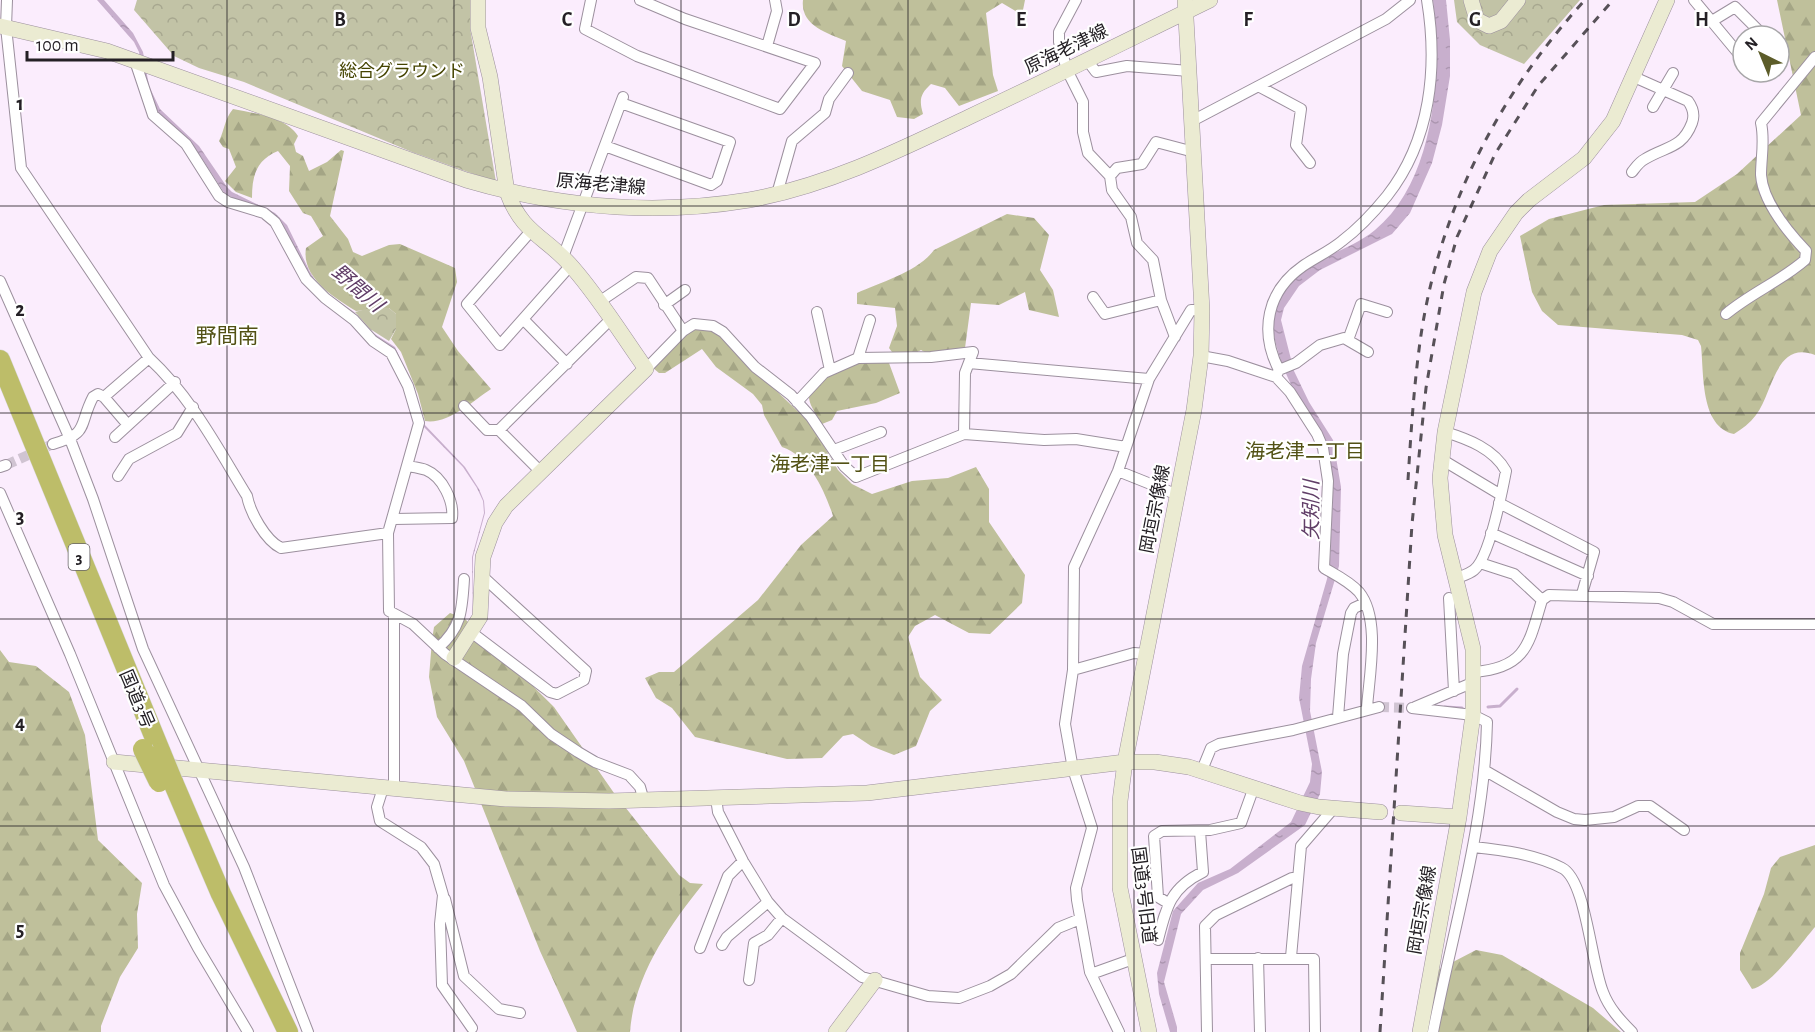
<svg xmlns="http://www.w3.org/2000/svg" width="1815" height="1032" viewBox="0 0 1815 1032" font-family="'Alegreya Sans','Noto Sans JP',sans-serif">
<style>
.forest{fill:url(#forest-firs)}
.park{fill:url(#park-crowns)}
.water{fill:url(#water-ripples)}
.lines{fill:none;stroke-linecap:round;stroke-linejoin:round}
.stream{stroke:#c8afcd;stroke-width:3}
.street-tunnel{stroke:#d0c4d2;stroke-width:10;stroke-dasharray:10 5;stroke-linecap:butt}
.street-casing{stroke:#9c909e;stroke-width:12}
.secondary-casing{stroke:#9c909e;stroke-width:16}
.highway-casing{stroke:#d8d7d8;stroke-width:21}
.street{stroke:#fff;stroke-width:10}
.secondary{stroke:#ebebd2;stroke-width:15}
.highway{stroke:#bdbd69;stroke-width:20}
.rail{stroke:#575158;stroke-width:3;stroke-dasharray:8 8;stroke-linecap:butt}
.highway-bridge-casing{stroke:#d8d7d8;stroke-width:21;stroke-linecap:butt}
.highway-bridge{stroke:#bdbd69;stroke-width:20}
.grid{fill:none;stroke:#242025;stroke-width:1.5;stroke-opacity:0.55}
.labels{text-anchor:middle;stroke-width:4.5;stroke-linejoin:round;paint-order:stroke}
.shield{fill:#fff;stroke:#666366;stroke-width:1.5}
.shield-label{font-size:16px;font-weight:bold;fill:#242025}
.street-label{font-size:18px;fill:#242025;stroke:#fff}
.park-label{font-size:18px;fill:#454401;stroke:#fff}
.water-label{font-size:20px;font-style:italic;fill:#603d67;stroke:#fff}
.neighbourhood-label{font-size:20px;fill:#525114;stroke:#fff}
.quarter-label{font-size:21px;fill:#525114;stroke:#fff}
.grid-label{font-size:20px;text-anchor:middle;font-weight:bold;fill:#242025;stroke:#fff;stroke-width:4.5;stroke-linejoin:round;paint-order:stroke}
</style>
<defs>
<pattern id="forest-firs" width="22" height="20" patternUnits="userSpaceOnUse" patternTransform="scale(1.5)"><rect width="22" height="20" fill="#bfc09b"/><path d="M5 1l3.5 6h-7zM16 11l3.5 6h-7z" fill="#a4a585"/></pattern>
<pattern id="park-crowns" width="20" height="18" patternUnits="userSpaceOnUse" patternTransform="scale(1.5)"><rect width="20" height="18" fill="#c2c3a6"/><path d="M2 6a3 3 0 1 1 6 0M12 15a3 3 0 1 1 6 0" fill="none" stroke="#a7a78f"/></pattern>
<pattern id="water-ripples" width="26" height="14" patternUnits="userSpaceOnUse" patternTransform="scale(1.5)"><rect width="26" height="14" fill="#c8afcd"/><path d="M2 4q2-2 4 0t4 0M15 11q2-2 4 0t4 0" fill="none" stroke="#ac96b0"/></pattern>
</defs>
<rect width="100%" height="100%" fill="#fbedfd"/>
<!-- forest -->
<path class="forest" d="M803,0H1025L1022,15L1002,3L986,13L993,75L998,91L959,106L945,88L931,84C920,94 919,100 923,114L914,119L897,117L890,100L862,91L842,66L846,41C826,33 800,25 803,0Z
M1777,0H1815V355C1775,340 1773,393 1756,415C1750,423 1742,429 1734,434C1700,427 1704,373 1701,346L1698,340L1682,335L1558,325L1542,311L1532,292L1520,236L1549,219L1604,205L1695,202L1737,174L1801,115Z
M233,109C253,113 286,117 298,136L294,144L296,152L303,156L309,171L327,162L341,150L344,151L330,216L348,239L353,252L362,256L389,245L400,244L455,268L457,282L442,327L458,351L491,389C473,401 447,425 425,421L418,394L401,352L391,339L396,329V314L389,308L356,311C335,298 301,278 306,248L323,236L311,216L303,213L289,191L290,166L278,151C256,160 252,176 252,198L236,192L225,181L236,167L229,149L223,147L219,141C225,129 224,120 233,109Z
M1007,214L1034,218L1049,235L1040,270L1053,290L1059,317L1029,310L1025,292L999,305L971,303L965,348L930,355L921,350L912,355L895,356L889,348L897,326L895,308L857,304V293C881,282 918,272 934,250Z
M702,329L715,332L811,424L838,470L852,484L872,494L912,481L948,478L976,467L989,489V522L1025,575L1022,603L990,634L969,633L935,615L915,626L908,637L920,677L942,700L930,711L916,746L894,755L871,746L853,734L843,736L822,758L787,759L695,737L672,708L656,698L645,678L659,672H674L758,600L801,545L833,516C825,491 809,456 782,447L764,415L762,405L753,394L716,367L702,349L665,373H659L653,368L689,331Z
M866,361L889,363L900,393L876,403L837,411L832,420L822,424C818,417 810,407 809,398C808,377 851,365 866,361Z
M450,613L464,618L554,707L614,793L679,875L690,883L703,884C669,926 634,976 630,1032H577L540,951L464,761L437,717L429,677L432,640L434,627Z
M0,650L9,662L36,666L69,692L85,735L98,840L142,883L137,914L138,948L120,977L101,1026V1032H0Z
M1815,845V927C1802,942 1771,986 1752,989L1740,970V953L1764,894L1771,868L1780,857Z
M1476,950L1502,955L1593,1008L1621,1032H1424L1432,973Z"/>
<!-- park -->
<path class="park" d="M137,0H470V28L496,182L412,152L244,82L199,68L174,56L134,10Z
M1454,0H1580L1524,64L1480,45L1457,22Z
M370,308H389L396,314V329L389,341L370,329L355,312Z"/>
<!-- water -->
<path class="water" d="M97,0H104L133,33L143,52L149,86L160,109L199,146L227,187L232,192L275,213L287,225L310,272L321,289L354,312L373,333L395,347L412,385L424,424L465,467L479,489L484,501L485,513L473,557L472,618V557L484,513L483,501L477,488L463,467L422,425L410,384L374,337L317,289L302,266L285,229L275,218L225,194L201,157L160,117L143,78L139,52L134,42Z
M1433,0H1446L1450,40V76L1442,125L1432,163L1410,213L1392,234L1320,270L1299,286L1284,308L1281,320L1294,371L1309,402L1333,440L1341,487L1339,566L1316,643L1311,679L1310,711L1322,772L1320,794L1305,825L1238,873L1203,890L1181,914L1164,982L1177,1027V1032H1170L1159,994L1157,973L1173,911L1198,883L1230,869L1291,822L1310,782L1312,764L1299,698L1302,666L1327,579L1330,560L1333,492L1329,455C1309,418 1258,341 1277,300C1294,260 1345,255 1375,230C1436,179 1442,71 1433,0Z"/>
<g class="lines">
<!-- stream -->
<path class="stream" d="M1445,707L1462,708
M1488,707L1500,706L1517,689"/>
<!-- street-tunnel -->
<path class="street-tunnel" d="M6,465L53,444
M1379,707L1412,708"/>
<defs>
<path id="street" d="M7,0L6,27L21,168L149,358C191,397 217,447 247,496C250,512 265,540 281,548L388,533
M591,0L585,29L637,56L780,109L815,63L685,19L640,0
M1076,0L1059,32V42L1067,70L1083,102V132L1088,153L1110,176L1112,190L1131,217L1137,243L1153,260L1161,300L1175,337
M1694,0L1743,59
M1712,21L1735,7L1759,31
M767,46L777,11L775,0
M1087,60L1096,72L1127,66L1189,71
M135,61L153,115L186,144L219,196L228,202L264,213L275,222L306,279L325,298L354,320L373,341L391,353L408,386L419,423L388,533L389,611L413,624L445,654L522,706L551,734L578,752L595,762L629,775L640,787L644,801
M1755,72L1756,73
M1260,87L1301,109L1296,145L1310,163
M1653,107L1673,73
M1192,121L1386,19L1410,0
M605,146L711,185L717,181L730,142L621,103
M1632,172C1636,167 1639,162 1645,159C1666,146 1682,149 1692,123C1695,115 1693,108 1688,101L1634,77
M1110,176L1117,168L1142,164L1156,142L1194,152
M777,194L792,141L825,113L829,99L848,73
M531,231L467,304L500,345L571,265
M563,257L623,97
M0,281L70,439L93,499L143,649L244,867L308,1032
M1093,297L1105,314L1161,300
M599,302L636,277L648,278L683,331
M664,305L685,290
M817,312L830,370
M1726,314C1751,293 1781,281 1805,260L1806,251C1788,232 1763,202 1761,175C1761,157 1765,141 1761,123L1815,57
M523,319L567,364
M1348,340L1361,304L1387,312
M1201,356L1228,361L1276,377L1290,392L1317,434L1323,448L1328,481L1324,568C1336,575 1349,581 1359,592C1381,619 1369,676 1367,708
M858,358L931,357L973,352L965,373L964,434
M969,363L1149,379
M646,369L683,331L694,324L713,326L723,332L755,367L791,395L811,417L844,466L856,477L964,434L1044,440L1076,439L1126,447
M1279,370C1259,331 1267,291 1303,266C1316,257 1330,251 1342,241C1358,229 1374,212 1387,196C1431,140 1438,67 1427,0
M1276,376L1279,370L1296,363L1320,345L1344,338L1368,352
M104,397L128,425
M797,402L824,373L858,358L870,320
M464,406L487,430H499
M1445,432C1468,439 1494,449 1506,471C1502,492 1489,558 1474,570C1469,574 1462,576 1457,578
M115,437L175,382
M53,444C90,433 78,426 93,397L98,394L104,397L149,358
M834,450L881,432
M1441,459L1501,495
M0,467L6,465
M540,471L499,430L611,319
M1118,471L1178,495
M118,476L129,459L177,433L193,407
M0,493L70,654L164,885L198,948L248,1032
M1499,503L1594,552L1582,594
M394,519L452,518C454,502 443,477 426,470C421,468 413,467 407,466
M1491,533L1588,576
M1480,563L1514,574L1542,600
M1449,598L1454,691
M394,615V789
M471,632L550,692L557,694L584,680L586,671L481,575
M438,648C462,627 462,610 464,579
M1073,670L1134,653L1146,654
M1474,672C1527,668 1529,643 1542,600L1549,595L1659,598L1673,602L1713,624H1815
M1415,707L1474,682
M1412,708L1473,715L1487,722C1485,827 1453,929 1433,1032
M1338,717L1343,654L1351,613L1354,608L1365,603
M1202,770L1211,748L1219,744L1293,730L1379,707
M1484,770L1557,812L1574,819L1585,820L1614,817L1638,806H1650L1684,830
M383,788L377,807L380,821L421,847L434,864L443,895L440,924L442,985L472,1028
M716,798L718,812L743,861L768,902L782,918L862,977L928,996L959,998L990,986L1011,974L1058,928L1080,919
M1473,847C1502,850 1536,854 1562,868C1586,880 1591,963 1603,992C1609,1008 1620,1020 1632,1032
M445,899L464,976L499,1009L520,1013
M1168,903L1158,897L1154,836L1162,831L1210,830L1241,823L1254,787
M1158,940C1166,908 1170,888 1203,872L1200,831
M722,945L727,937L768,902
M700,948L728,876L743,861
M1291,957L1301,846L1333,809
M1258,958L1260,1032
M1206,959H1314L1315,1032
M1091,974L1133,959
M749,980L754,943L768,935L782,918
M1119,1032L1090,972L1077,900L1076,888L1092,828L1073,769L1065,724L1073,670L1074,567L1118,471L1149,379L1191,310H1202
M1207,1032L1205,926L1216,915L1292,878H1298"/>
<path id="secondary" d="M1471,0L1477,20L1489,26L1501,21L1518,0
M0,26L107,51L466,180C558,207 653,216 749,200C827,186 898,151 969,117C1050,79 1130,39 1210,0
M454,658L480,617L483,557L495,523L506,506L646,369C622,335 600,299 573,268C547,237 522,234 507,192L490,77L478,28V0
M114,762L506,799L609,801L867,793L1125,762H1155L1189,767L1300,803L1319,807L1380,812
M1401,813L1459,817
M836,1032L875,980
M1149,1032L1120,888V801L1125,762L1194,410L1201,356L1202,310L1185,0
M1420,1032L1459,817L1473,715V649L1445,535L1440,478L1445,432L1474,292L1490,251L1516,213L1529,200L1584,158L1613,121L1667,0"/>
<path id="highway" d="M0,360L161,753
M173,782L221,894L288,1032"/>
</defs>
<!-- street casing -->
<use href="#street" class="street-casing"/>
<!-- secondary casing -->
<use href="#secondary" class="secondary-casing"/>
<!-- highway casing -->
<use href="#highway" class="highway-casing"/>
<!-- street -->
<use href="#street" class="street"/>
<!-- secondary -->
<use href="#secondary" class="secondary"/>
<!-- highway -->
<use href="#highway" class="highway"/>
<!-- rail -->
<path class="rail" d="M1408,480C1411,432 1414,383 1421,335C1440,208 1499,94 1585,0
M1380,1032L1412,524L1426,388L1444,284L1457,237L1495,154L1538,86L1613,0"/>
<defs>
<path id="highway-bridge" d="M143,749L159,782
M161,753L173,782"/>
</defs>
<!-- highway-bridge casing -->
<use href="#highway-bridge" class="highway-bridge-casing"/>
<!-- highway-bridge -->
<use href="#highway-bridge" class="highway-bridge"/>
</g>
<!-- grid -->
<path class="grid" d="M227,0V1032M454,0V1032M681,0V1032M908,0V1032M1134,0V1032M1361,0V1032M1588,0V1032M0,206H1815M0,413H1815M0,619H1815M0,826H1815"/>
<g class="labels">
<!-- shield labels -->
<rect class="shield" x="68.5" y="544" width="21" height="26" rx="4.5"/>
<g class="shield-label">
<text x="79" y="563">3</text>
</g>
<!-- street labels -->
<g class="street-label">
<text transform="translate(1066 49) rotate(-26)" y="6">原海老津線</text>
<text transform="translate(601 184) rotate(5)" y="6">原海老津線</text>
<text transform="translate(1155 509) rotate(-79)" y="6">岡垣宗像線</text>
<text transform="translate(137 699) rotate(67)" y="6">国道3号</text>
<text transform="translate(1144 895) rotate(83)" y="6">国道3号旧道</text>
<text transform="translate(1422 910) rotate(-80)" y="6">岡垣宗像線</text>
</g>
<!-- park labels -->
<g class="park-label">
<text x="402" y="77">総合グラウンド</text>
</g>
<!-- water labels -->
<g class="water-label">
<text transform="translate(358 288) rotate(41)" y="7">野間川</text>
<text transform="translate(1311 510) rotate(-90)" y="7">矢矧川</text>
</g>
<!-- neighbourhood labels -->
<g class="neighbourhood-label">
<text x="1305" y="458">海老津二丁目</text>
<text x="830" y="471">海老津一丁目</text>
</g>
<!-- quarter labels -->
<g class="quarter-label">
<text x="227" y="343">野間南</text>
</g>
</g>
<g class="grid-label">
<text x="340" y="26">B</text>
<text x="567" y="26">C</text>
<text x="794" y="26">D</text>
<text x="1021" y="26">E</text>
<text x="1248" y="26">F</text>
<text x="1475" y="26">G</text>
<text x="1702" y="26">H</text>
<text x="20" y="110">1</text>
<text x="20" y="316">2</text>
<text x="20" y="523">3</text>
<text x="20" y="729">4</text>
<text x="20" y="936">5</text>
</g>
<!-- north arrow -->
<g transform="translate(1761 54) rotate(317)"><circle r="28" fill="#ffffff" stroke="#a7a6a8" stroke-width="1.5"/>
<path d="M0-4.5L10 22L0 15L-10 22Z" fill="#5c5c29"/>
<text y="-9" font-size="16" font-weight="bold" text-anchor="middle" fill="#242025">N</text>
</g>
<!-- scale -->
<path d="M27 51v9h146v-9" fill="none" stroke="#242025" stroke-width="3"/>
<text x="36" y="51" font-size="18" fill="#242025" stroke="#ffffff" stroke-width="4.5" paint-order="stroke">100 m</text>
</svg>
